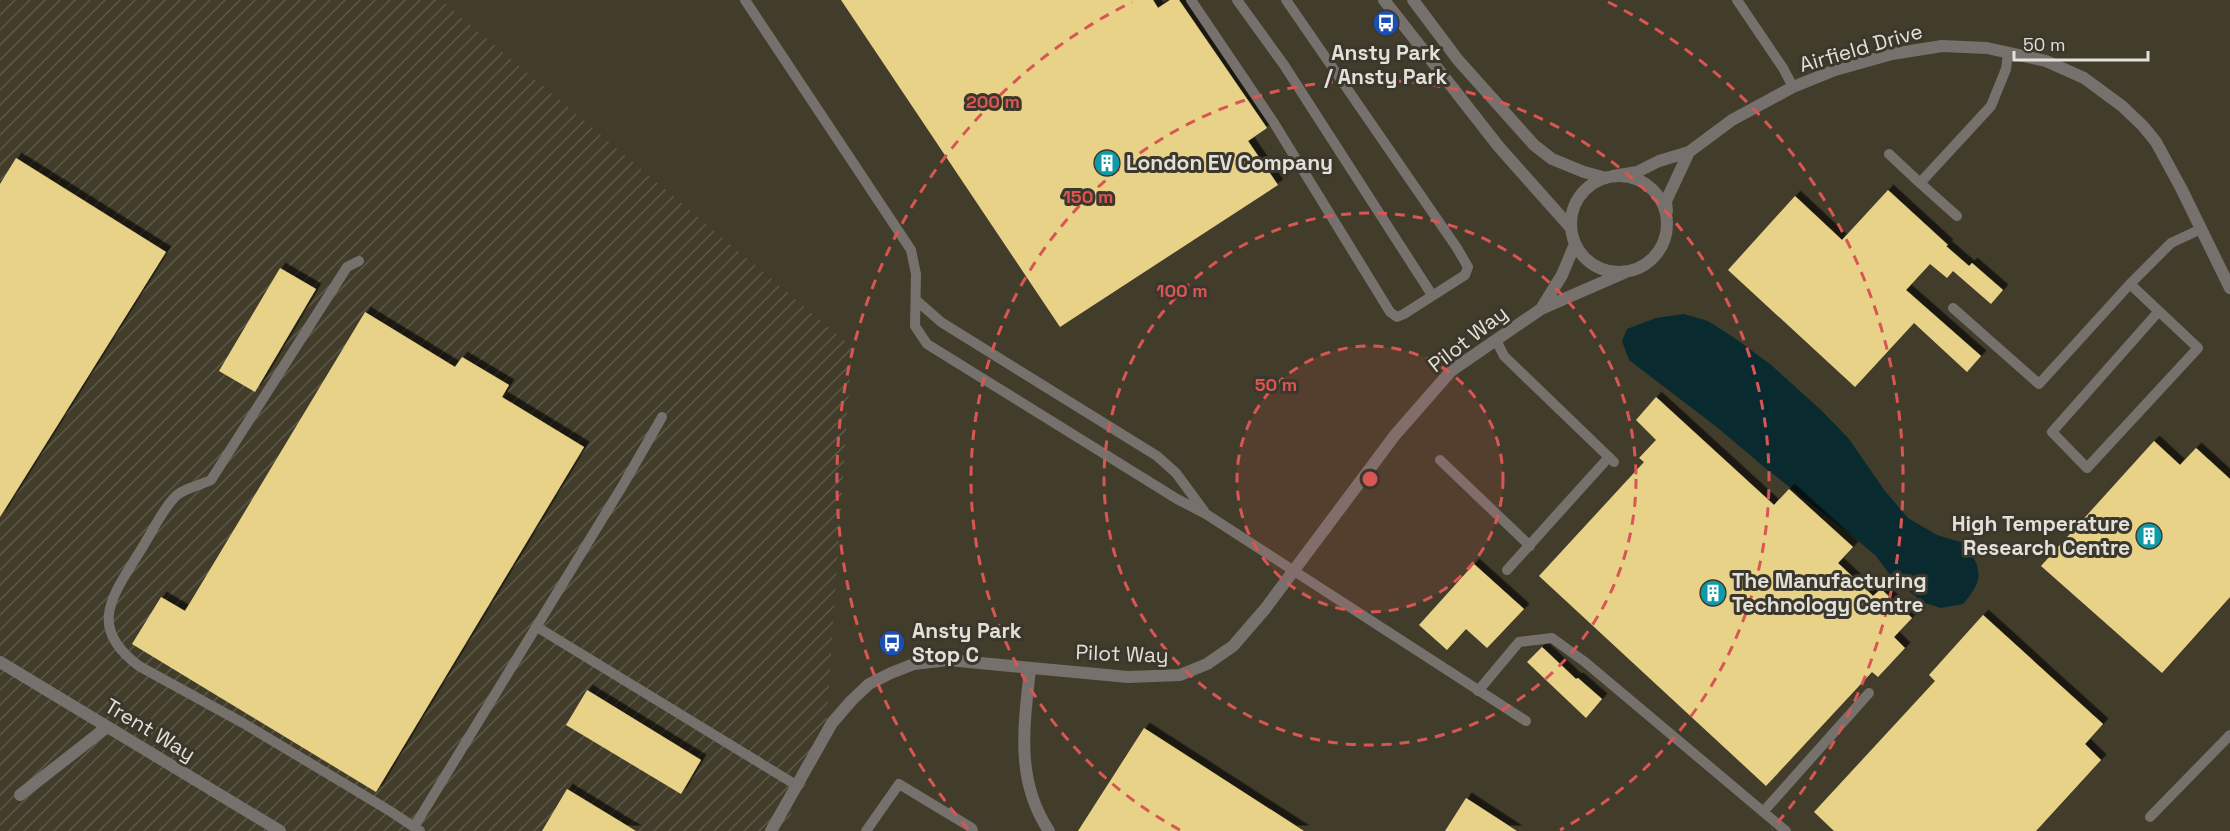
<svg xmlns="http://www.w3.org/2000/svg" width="2230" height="831" viewBox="0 0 2230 831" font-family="'Space Grotesk',sans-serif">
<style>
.built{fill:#423d2b}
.industrial{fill:url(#industrial-furrows)}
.water{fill:#092b2f}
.building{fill:#e8d288;filter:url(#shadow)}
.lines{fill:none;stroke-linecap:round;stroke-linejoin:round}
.lane{stroke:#76716d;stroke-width:10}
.street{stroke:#76716d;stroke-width:12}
.ring{fill:none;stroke:#d95654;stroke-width:3;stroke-dasharray:10 8}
.labels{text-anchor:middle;stroke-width:6;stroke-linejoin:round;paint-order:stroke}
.street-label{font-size:21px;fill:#e2e0d8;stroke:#3b372c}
.poi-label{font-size:21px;font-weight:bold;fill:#e2e0d8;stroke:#3b372c;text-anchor:start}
.centre{fill:#d95654;stroke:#3b372c;stroke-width:3}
.ring-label{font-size:18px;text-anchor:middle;font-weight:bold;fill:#d95654;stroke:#3b372c;stroke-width:6;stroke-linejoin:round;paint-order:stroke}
</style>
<defs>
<pattern id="industrial-furrows" width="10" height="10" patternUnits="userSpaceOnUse" patternTransform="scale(1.5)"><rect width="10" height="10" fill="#423d2b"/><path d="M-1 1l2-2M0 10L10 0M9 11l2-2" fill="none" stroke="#5d5949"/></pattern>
<filter id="shadow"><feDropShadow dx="5.5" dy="-5.5" stdDeviation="0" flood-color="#0009"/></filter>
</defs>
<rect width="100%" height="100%" fill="#3b372c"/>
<!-- built -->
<path class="built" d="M441,0H2230V831H783L825,744L852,347Z"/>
<!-- industrial -->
<path class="industrial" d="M0,0H441L852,347L825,744L783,831H0Z"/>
<!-- water -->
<path class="water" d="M1684,314L1708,321L1733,337L1770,364L1822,411L1849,439L1885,491L1908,518L1937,535L1967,544C1982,572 1984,580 1963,604L1941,608L1922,602L1890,575L1876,556L1856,539L1764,467L1718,428L1629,360L1622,341L1627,329L1656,318Z"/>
<!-- building -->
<path class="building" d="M841,0H1153L1158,8L1170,0H1179L1267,128L1248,141L1278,185L1060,327Z
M16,158L166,252L0,517V184Z
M1888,190L1948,245L1946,246L1969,266L1972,263L2003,290L1991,304L1953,271L1947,278L1930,264L1906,290L1981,356L1967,372L1914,323L1855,387L1728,270L1795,196L1842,240Z
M280,268L316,289L255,392L219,371Z
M365,312L455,367L462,357L509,385L502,397L584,447L376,792L132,644L161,597L185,611Z
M1656,397L1774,505L1789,489L1853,547L1838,563L1873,596L1881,589L1912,618L1894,637L1905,648L1878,677L1872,672L1766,786L1539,576L1644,462L1639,458L1656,440L1636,420Z
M2154,441L2180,465L2196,448L2230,479V597L2162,673L2041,566Z
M1474,564L1524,609L1487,648L1466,629L1447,650L1419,625Z
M1983,615L2103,724L2085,744L2101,760L2036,831H1834L1814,812L1935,681L1929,675Z
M1542,647L1576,679L1578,678L1602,699L1586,718L1527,662Z
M587,690L701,760L681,794L566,725Z
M1144,728L1304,831H1078Z
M567,789L636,831H542Z
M1466,798L1517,831H1445Z"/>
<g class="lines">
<!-- lane -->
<path class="lane" d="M745,0L911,250L916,274L915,326L927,344L1177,499L1206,514L1526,721
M1191,0L1274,123L1390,312L1397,317L1404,314L1465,275L1468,267L1457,248L1286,0
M1237,0L1284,65L1432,295
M1737,0L1783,68L1793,87
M1889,154L1920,183
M1957,216L1920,183L1991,106L2006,69L2008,53
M359,261L347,267L211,480C201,485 181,489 174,498C161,512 152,532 142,548C114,594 85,626 139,666L243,723L390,811L420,831
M2130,284L2198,348L2087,468L2052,432L2159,311
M916,300L941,322L1157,456L1176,473L1204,511
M1953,308L2039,384L2130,284L2171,243L2201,229
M1496,340L1504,356L1614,462
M1440,460L1530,546
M1507,570L1609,457
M537,627L796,785
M1478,691L1519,642L1552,638L1585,662L1786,831
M1763,812L1869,693
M2150,817L2230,735
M414,827L623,485L662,417
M866,831L899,784L972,828L973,831"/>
<!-- street -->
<path class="street" d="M1384,0L1499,147L1571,228
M1413,0L1458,60L1534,145L1552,159L1584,172L1606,178
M1613,176L1637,172L1659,161L1689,152L1732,120L1793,87L1835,70L1892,54L1942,46L1987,48L2046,61L2084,78L2122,106L2143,126L2156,142L2181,188L2230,288
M1571 224a48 48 0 1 1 96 0a48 48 0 1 1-96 0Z
M1667,211L1666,201L1689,152
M1541,309L1562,275L1575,244
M0,662L280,831
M1030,669C1024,726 1015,780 1049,831
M20,795L107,727
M771,831L832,723L851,701L869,684L891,673L914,664L948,660L1128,677L1180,675L1207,664L1233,646L1265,609L1395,435L1451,371L1541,309L1626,272"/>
</g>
<!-- distance rings -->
<circle cx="1370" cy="479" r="133" fill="#d95654" fill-opacity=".12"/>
<g class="ring">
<circle cx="1370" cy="479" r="133"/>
<circle cx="1370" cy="479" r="266"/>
<path d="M1180 830A399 399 0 1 1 1560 830"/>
<path d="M968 829A533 533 0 0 1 1132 2M1608 2A533 533 0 0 1 1772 829"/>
</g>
<!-- icons -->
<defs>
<symbol id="bus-disc" viewBox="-11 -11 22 22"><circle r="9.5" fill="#1a4fb4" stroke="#3b372c"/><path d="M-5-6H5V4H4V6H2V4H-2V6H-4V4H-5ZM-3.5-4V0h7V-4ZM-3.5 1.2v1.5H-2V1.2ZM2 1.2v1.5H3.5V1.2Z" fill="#fff"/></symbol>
<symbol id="building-disc" viewBox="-11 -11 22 22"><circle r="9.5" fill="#0f9aa8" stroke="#3b372c"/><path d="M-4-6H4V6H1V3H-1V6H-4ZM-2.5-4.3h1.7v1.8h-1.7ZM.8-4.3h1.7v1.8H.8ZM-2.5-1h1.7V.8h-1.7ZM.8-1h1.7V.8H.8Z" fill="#fff"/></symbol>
</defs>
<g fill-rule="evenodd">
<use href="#bus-disc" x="1371" y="8" width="30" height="30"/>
<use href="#building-disc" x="1092" y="148" width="30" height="30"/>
<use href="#building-disc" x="2134" y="521" width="30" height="30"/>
<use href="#building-disc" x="1698" y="578" width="30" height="30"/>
<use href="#bus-disc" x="877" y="628" width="30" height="30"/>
</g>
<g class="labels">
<!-- street labels -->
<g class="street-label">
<text transform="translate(1861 48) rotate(-16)" y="7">Airfield Drive</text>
<text transform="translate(1468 339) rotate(-38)" y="7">Pilot Way</text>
<text transform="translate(1122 654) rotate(2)" y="7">Pilot Way</text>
<text transform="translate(150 730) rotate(31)" y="7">Trent Way</text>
</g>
<!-- poi labels -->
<g class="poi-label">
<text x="1386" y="60" text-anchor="middle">Ansty Park<tspan x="1386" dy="24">/ Ansty Park</tspan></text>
<text x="1126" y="170">London EV Company</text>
<text x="2130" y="531" text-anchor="end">High Temperature<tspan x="2130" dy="24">Research Centre</tspan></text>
<text x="1732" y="588">The Manufacturing<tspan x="1732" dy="24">Technology Centre</tspan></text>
<text x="912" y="638">Ansty Park<tspan x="912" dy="24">Stop C</tspan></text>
</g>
</g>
<circle cx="1370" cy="479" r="9" class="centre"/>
<g class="ring-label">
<text x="993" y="108">200 m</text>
<text x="1088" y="203">150 m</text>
<text x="1182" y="297">100 m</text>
<text x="1276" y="391">50 m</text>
</g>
<!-- scale -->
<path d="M2014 51v9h134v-9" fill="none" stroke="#e2e0d8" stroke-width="3"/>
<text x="2023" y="51" font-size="18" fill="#e2e0d8" stroke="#3b372c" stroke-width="4.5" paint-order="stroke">50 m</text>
</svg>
